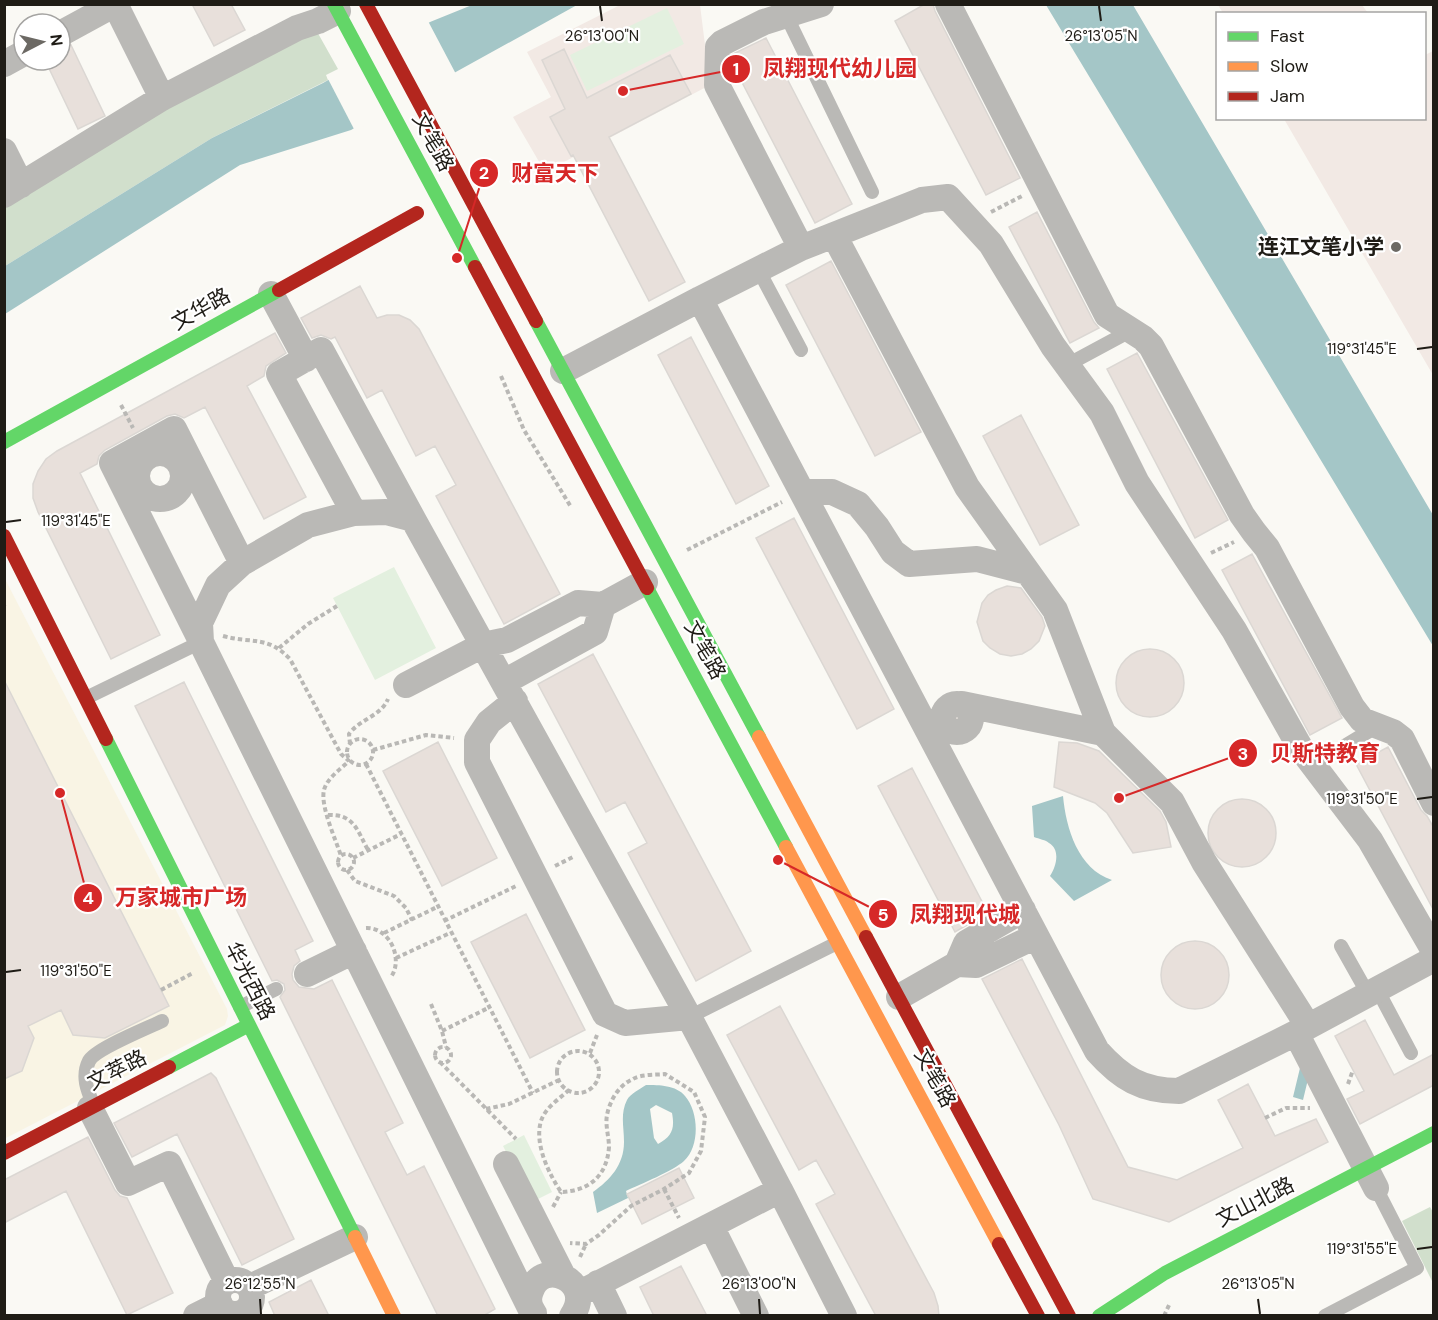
<svg xmlns="http://www.w3.org/2000/svg" width="1438" height="1320" viewBox="0 0 1438 1320" font-family="'DM Sans','Noto Sans SC',sans-serif">
<style>
.built{fill:#f9f4e4}
.education{fill:#f2e9e4}
.green{fill:#e3f0df}
.forest{fill:#d1dfcc}
.water{fill:#a4c6c7;fill-rule:evenodd}
.pier{fill:#faf9f4}
.building{fill:#e8e0db;stroke:#dbd7d3;stroke-width:1.5}
.lines{fill:none;stroke-linecap:round;stroke-linejoin:round}
.path{stroke:#b9b8b5;stroke-width:4;stroke-dasharray:4.5 3;stroke-linecap:butt}
.lane{stroke:#bab9b6;stroke-width:14}
.street{stroke:#bab9b6;stroke-width:26}
.fast{stroke:#63d668;stroke-width:14}
.slow{stroke:#ff974d;stroke-width:14}
.jam{stroke:#b3261e;stroke-width:14}
.ticks{fill:none;stroke:#1f1c16;stroke-width:2}
.poi-dot{fill:#6c6964;stroke:#fff;stroke-width:2}
.labels{text-anchor:middle;stroke-width:4.5;stroke-linejoin:round;paint-order:stroke}
.street-label{font-size:21px;fill:#1f1c16;stroke:#fff}
.poi-label{font-size:21px;font-weight:bold;fill:#1f1c16;stroke:#fff;text-anchor:end}
.ticks-label{font-size:15px;text-anchor:middle;fill:#1f1c16;stroke:#fff;stroke-width:4.5;stroke-linejoin:round;paint-order:stroke}
.leader{fill:none;stroke:#d62828;stroke-width:2}
.callout-dot{fill:#d62828;stroke:#fff;stroke-width:2}
.mark-label{font-size:18px;text-anchor:middle;font-weight:bold;fill:#fff}
.callout-label{font-size:22px;text-anchor:middle;font-weight:bold;fill:#d62828;stroke:#fff;stroke-width:4.5;stroke-linejoin:round;paint-order:stroke}
</style>
<rect width="100%" height="100%" fill="#faf9f4"/>
<!-- built -->
<path class="built" d="M4,577L227,1009L228,1016L225,1025L4,1139Z"/>
<!-- education -->
<path class="education" d="M620,5H700L710,85L545,172L513,117L551,97L527,52Z
M1218,5H1362L1368,13H1223Z
M1433,51V375L1284,119L1424,118L1425,55Z"/>
<!-- green -->
<path class="green" d="M667,8L684,44L587,91L570,55Z
M394,567L436,648L375,680L333,598Z
M524,1135L552,1192L532,1202L503,1146Z"/>
<!-- forest -->
<path class="forest" d="M315,28L338,69L326,75L328,80L212,138L5,266V201L164,102Z
M1430,1207L1434,1214L1433,1283L1402,1221Z"/>
<!-- water -->
<path class="water" d="M472,5H577L351,130L240,165L5,314V266L212,138L323,83L430,22Z
M1046,5H1133L1433,515V646Z
M1063,796C1066,828 1078,869 1112,880L1074,901L1050,876C1056,867 1061,850 1049,843C1046,840 1039,839 1034,837L1032,806Z
M1300,1068L1310,1071L1303,1100L1293,1097Z
M646,1085C659,1085 676,1085 685,1096C699,1112 700,1146 684,1161C673,1171 641,1184 626,1191L628,1198L597,1213L593,1192C610,1180 624,1165 624,1142C624,1127 620,1114 627,1100C630,1094 640,1089 646,1085ZM656,1105L672,1113C675,1129 672,1136 658,1144L654,1138L650,1109Z"/>
<!-- pier -->
<path class="pier" d="M428,21L457,76L355,131L327,77Z"/>
<!-- building -->
<path class="building" d="M192,4H231L245,30L214,46Z
M925,4H933L935,11L1020,178L986,195L895,21Z
M766,38L852,204L815,223L733,65V54Z
M71,45L105,116L78,129L45,60H60V49Z
M564,49L587,98L670,55L691,94L609,137L685,282L649,301L573,155L571,156L550,117L565,109L542,60Z
M1037,212L1094,322L1099,328L1070,343L1009,227Z
M831,261L921,432L875,456L786,285Z
M360,286L377,318L387,315H399L410,320L419,329L560,594L504,624L436,496L456,485L435,446L416,456L382,390L367,398L335,337L331,339L321,335L312,338L301,318Z
M275,333L286,353L266,366L264,376L247,386L306,497L264,519L205,407L184,418L175,414L167,416L105,450L99,456L97,464L80,473L160,635L111,659L38,512L33,498V484L38,471L46,459L57,451Z
M691,337L769,486L736,504L658,355Z
M1137,353L1228,520L1195,538L1107,369Z
M1021,415L1079,525L1040,545L983,436Z
M794,518L894,709L857,729L756,538Z
M1252,554L1342,718L1310,735L1222,570Z
M1007,586L1021,588L1042,617L1045,626L1039,641L1031,649L1022,654L1011,656L1000,654L990,648L983,641L977,622L982,603L988,595L996,590Z
M1116 683a34 34 0 1 1 68 0a34 34 0 1 1-68 0Z
M593,654L751,951L696,981L628,853L647,843L625,802L606,812L538,684Z
M4,680L169,1006L105,1038L73,1035L61,1010L28,1026L34,1038L22,1071L4,1079Z
M184,682L313,941L295,950L300,961L294,966L292,974L293,980L299,987L314,989L332,980L403,1123L385,1132L407,1175L424,1166L495,1309L483,1316H438L280,997L285,990L284,984L277,980L272,981L135,706Z
M949,710L953,716L968,721L967,725L962,729L956,730L951,727L946,723V717Z
M438,742L497,858L442,886L383,771Z
M1059,742L1077,743L1099,751L1160,811L1166,822L1171,847L1133,853L1107,813L1095,803L1054,787Z
M1388,747L1421,810L1427,816L1434,828V911L1356,764Z
M912,768L988,913L955,932L878,786Z
M1208 833a34 34 0 1 1 68 0a34 34 0 1 1-68 0Z
M526,914L585,1030L530,1058L471,942Z
M1161 975a34 34 0 1 1 68 0a34 34 0 1 1-68 0Z
M1022,959L1128,1167L1177,1180L1243,1148L1218,1100L1248,1084L1275,1136L1316,1119L1328,1142L1169,1222L1093,1199L1059,1125L982,979Z
M780,1006L934,1293L938,1306L939,1316H876L816,1204L835,1194L816,1160L799,1170L727,1035Z
M1365,1020L1394,1075L1434,1054V1085L1360,1124L1347,1099L1364,1091L1335,1036Z
M211,1073L216,1078L294,1239L242,1265L177,1134L132,1157L114,1123Z
M88,1137L115,1190L120,1196L127,1198L173,1293L127,1315L66,1191L4,1223V1180Z
M679,1168L694,1198L642,1224L627,1194Z
M681,1266L707,1316H654L640,1287Z
M311,1280L329,1316H275L269,1302Z"/>
<g class="lines">
<!-- path -->
<path class="path" d="M991,212L1022,196
M501,376L524,430L571,507
M121,405L133,428
M687,550L782,502
M1211,553L1234,542
M4,605L5,604
M223,636C252,644 267,635 290,659L341,754L349,761C341,769 327,778 324,790C320,806 336,840 341,856
M279,648L308,624L337,606
M347 752a13 13 0 1 1 26 0a13 13 0 1 1-26 0Z
M350,744L349,734C360,719 381,716 388,699
M373,750L426,735L454,738
M366,764L533,1093
M328,815C354,814 357,830 368,850
M338 862a8 8 0 1 1 16 0a8 8 0 1 1-16 0Z
M353,858L401,834
M555,866L575,856
M347,870L355,881L394,896L406,908L412,920
M444,921L516,886
M366,928C389,927 404,958 391,977
M384,933L437,907
M396,958L450,933
M161,990L193,973
M431,1004L442,1031L446,1047
M442,1031L488,1008
M435 1055a8 8 0 1 1 16 0a8 8 0 1 1-16 0Z
M557 1072a21 21 0 1 1 42 0a21 21 0 1 1-42 0Z
M590,1053L597,1035
M440,1062L516,1139
M1348,1084L1353,1070
M569,1090C559,1099 545,1108 541,1121C534,1144 549,1174 561,1192C589,1191 607,1176 609,1147C609,1137 605,1125 607,1115C610,1100 619,1085 633,1079C641,1074 656,1075 665,1074L694,1092L705,1117L701,1151L689,1173L664,1189L631,1206L599,1235L586,1244L570,1243
M486,1109L509,1104L559,1080
M1265,1118L1286,1108H1310
M664,1189L679,1218
M553,1207L561,1192
M580,1257L586,1244
M1164,1316L1170,1303"/>
<!-- lane -->
<path class="lane" d="M786,15L872,192
M758,269L801,350
M1067,365L1132,330
M86,698L201,642
M1313,765L1376,727
M1341,946L1368,994
M1377,989L1411,1053
M240,1007L276,989
M689,1017L837,943
M94,1106C88,1092 81,1077 89,1061C95,1049 148,1028 162,1021
M1325,1316L1417,1268L1376,1188"/>
<!-- street -->
<path class="street" d="M115,4L162,98
M821,4L764,22L722,43L718,47L717,85L801,248L700,299L1097,1051C1121,1078 1142,1091 1179,1091L1296,1033L1434,959
M948,4L1107,315L1143,338L1151,346L1242,515L1254,532L1267,548L1352,707L1362,720L1393,732L1402,739L1434,803
M60,34L115,4
M4,64L24,53
M4,151L21,185
M4,195L162,98L297,28L318,21L338,11
M834,235L967,487L1055,610L1103,733L1172,802L1204,862L1308,1026
M801,248L922,200L948,197L991,244L1053,346L1102,413L1137,483L1234,630L1301,749L1370,840L1434,951
M271,294L306,359
M563,371L700,299
M137 476a23 23 0 1 1 46 0a23 23 0 1 1-46 0Z
M802,492H832L858,504L877,527L893,552L909,564L977,559L1027,572
M354,513L279,374L321,350L413,519
M201,641L112,463L174,429L242,563
M504,682L595,632L603,605
M406,685L483,645L507,640L578,603L603,605L645,582
M515,701L489,722L477,740V762L605,1014L625,1023L689,1017
M943 718a14 14 0 1 1 28 0a14 14 0 1 1-28 0Z
M962,704L1103,733
M957,964L966,943L1023,910
M307,974L354,951
M899,997L957,964L976,965L1036,936
M1296,1033L1376,1188
M90,1108L128,1183L169,1164L227,1282
M506,1164L563,1276
M780,1190L844,1316
M711,1226L756,1316
M218 1297a17 17 0 1 1 34 0a17 17 0 1 1-34 0Z
M598,1283L614,1316
M250,1287L355,1237
M534,1313C529,1307 528,1298 531,1291C542,1257 596,1281 572,1316
M196,1316L220,1304
M534,1316L201,642L200,623L218,585L242,563L308,525L354,513L386,512L413,519L689,1017L780,1190L578,1294"/>
<!-- fast -->
<path class="fast" d="M334,4L475,267
M536,321L759,737
M4,442L279,290
M647,588L786,847
M106,739L355,1237
M169,1067L249,1025
M1099,1316L1165,1273L1434,1133"/>
<!-- slow -->
<path class="slow" d="M759,737L866,937
M786,847L999,1244
M355,1237L394,1316"/>
<!-- jam -->
<path class="jam" d="M366,4L536,321
M475,267L647,588
M279,290L417,213
M4,536L106,739
M866,937L1069,1316
M4,1153L169,1067
M999,1244L1038,1316"/>
</g>
<!-- ticks -->
<path class="ticks" d="M600,6L602,21M1099,6L1101,21M1417,349L1432,347M6,522L21,520M1417,799L1432,797M6,972L21,970M1417,1249L1432,1247M260,1299L261,1314M759,1299L760,1314M1258,1299L1260,1314"/>
<!-- markers -->
<circle class="poi-dot" cx="1396" cy="247" r="6"/>
<g class="labels">
<!-- street labels -->
<g class="street-label">
<text transform="translate(433 142) rotate(62)" y="7">文笔路</text>
<text transform="translate(201 309) rotate(-29)" y="7">文华路</text>
<text transform="translate(705 650) rotate(62)" y="7">文笔路</text>
<text transform="translate(250 981) rotate(63)" y="7">华光西路</text>
<text transform="translate(117 1070) rotate(-27)" y="7">文萃路</text>
<text transform="translate(935 1078) rotate(62)" y="7">文笔路</text>
<text transform="translate(1255 1202) rotate(-27)" y="7">文山北路</text>
</g>
<!-- poi labels -->
<g class="poi-label">
<text x="1384" y="254">连江文笔小学</text>
</g>
</g>
<g class="ticks-label">
<text x="602" y="41">26°13'00"N</text>
<text x="1101" y="41">26°13'05"N</text>
<text x="1362" y="354">119°31'45"E</text>
<text x="76" y="526">119°31'45"E</text>
<text x="1362" y="804">119°31'50"E</text>
<text x="76" y="976">119°31'50"E</text>
<text x="1362" y="1254">119°31'55"E</text>
<text x="260" y="1289">26°12'55"N</text>
<text x="759" y="1289">26°13'00"N</text>
<text x="1258" y="1289">26°13'05"N</text>
</g>
<!-- callouts -->
<path class="leader" d="M623 91L736 69M457 258L484 173M1119 798L1243 753M60 793L88 898M778 860L883 914"/>
<g class="callout-dot">
<circle cx="623" cy="91" r="6"/>
<circle cx="457" cy="258" r="6"/>
<circle cx="1119" cy="798" r="6"/>
<circle cx="60" cy="793" r="6"/>
<circle cx="778" cy="860" r="6"/>
<circle cx="736" cy="69" r="15"/>
<circle cx="484" cy="173" r="15"/>
<circle cx="1243" cy="753" r="15"/>
<circle cx="88" cy="898" r="15"/>
<circle cx="883" cy="914" r="15"/>
</g>
<g class="mark-label">
<text x="736" y="75">1</text>
<text x="484" y="179">2</text>
<text x="1243" y="760">3</text>
<text x="88" y="904">4</text>
<text x="883" y="921">5</text>
</g>
<g class="callout-label">
<text x="840" y="76">凤翔现代幼儿园</text>
<text x="555" y="181">财富天下</text>
<text x="1325" y="761">贝斯特教育</text>
<text x="181" y="905">万家城市广场</text>
<text x="965" y="922">凤翔现代城</text>
</g>
<!-- border -->
<rect width="1438" height="1320" fill="none" stroke="#1f1c16" stroke-width="12"/>
<!-- legend -->
<rect x="1216" y="12" width="210" height="108" fill="#ffffff" stroke="#a5a4a2" stroke-width="1.5"/>
<rect x="1228" y="32" width="30" height="9" fill="#63d668" stroke="#a5a4a2" stroke-width="1.5"/>
<text x="1270" y="42" font-size="18" fill="#1f1c16">Fast</text>
<rect x="1228" y="62" width="30" height="9" fill="#ff974d" stroke="#a5a4a2" stroke-width="1.5"/>
<text x="1270" y="72" font-size="18" fill="#1f1c16">Slow</text>
<rect x="1228" y="92" width="30" height="9" fill="#b3261e" stroke="#a5a4a2" stroke-width="1.5"/>
<text x="1270" y="102" font-size="18" fill="#1f1c16">Jam</text>
<!-- north arrow -->
<g transform="translate(42 42) rotate(83)"><circle r="28" fill="#ffffff" stroke="#a5a4a2" stroke-width="1.5"/>
<path d="M0-4.5L10 22L0 15L-10 22Z" fill="#6c6964"/>
<text y="-9" font-size="16" font-weight="bold" text-anchor="middle" fill="#1f1c16">N</text>
</g>
</svg>
